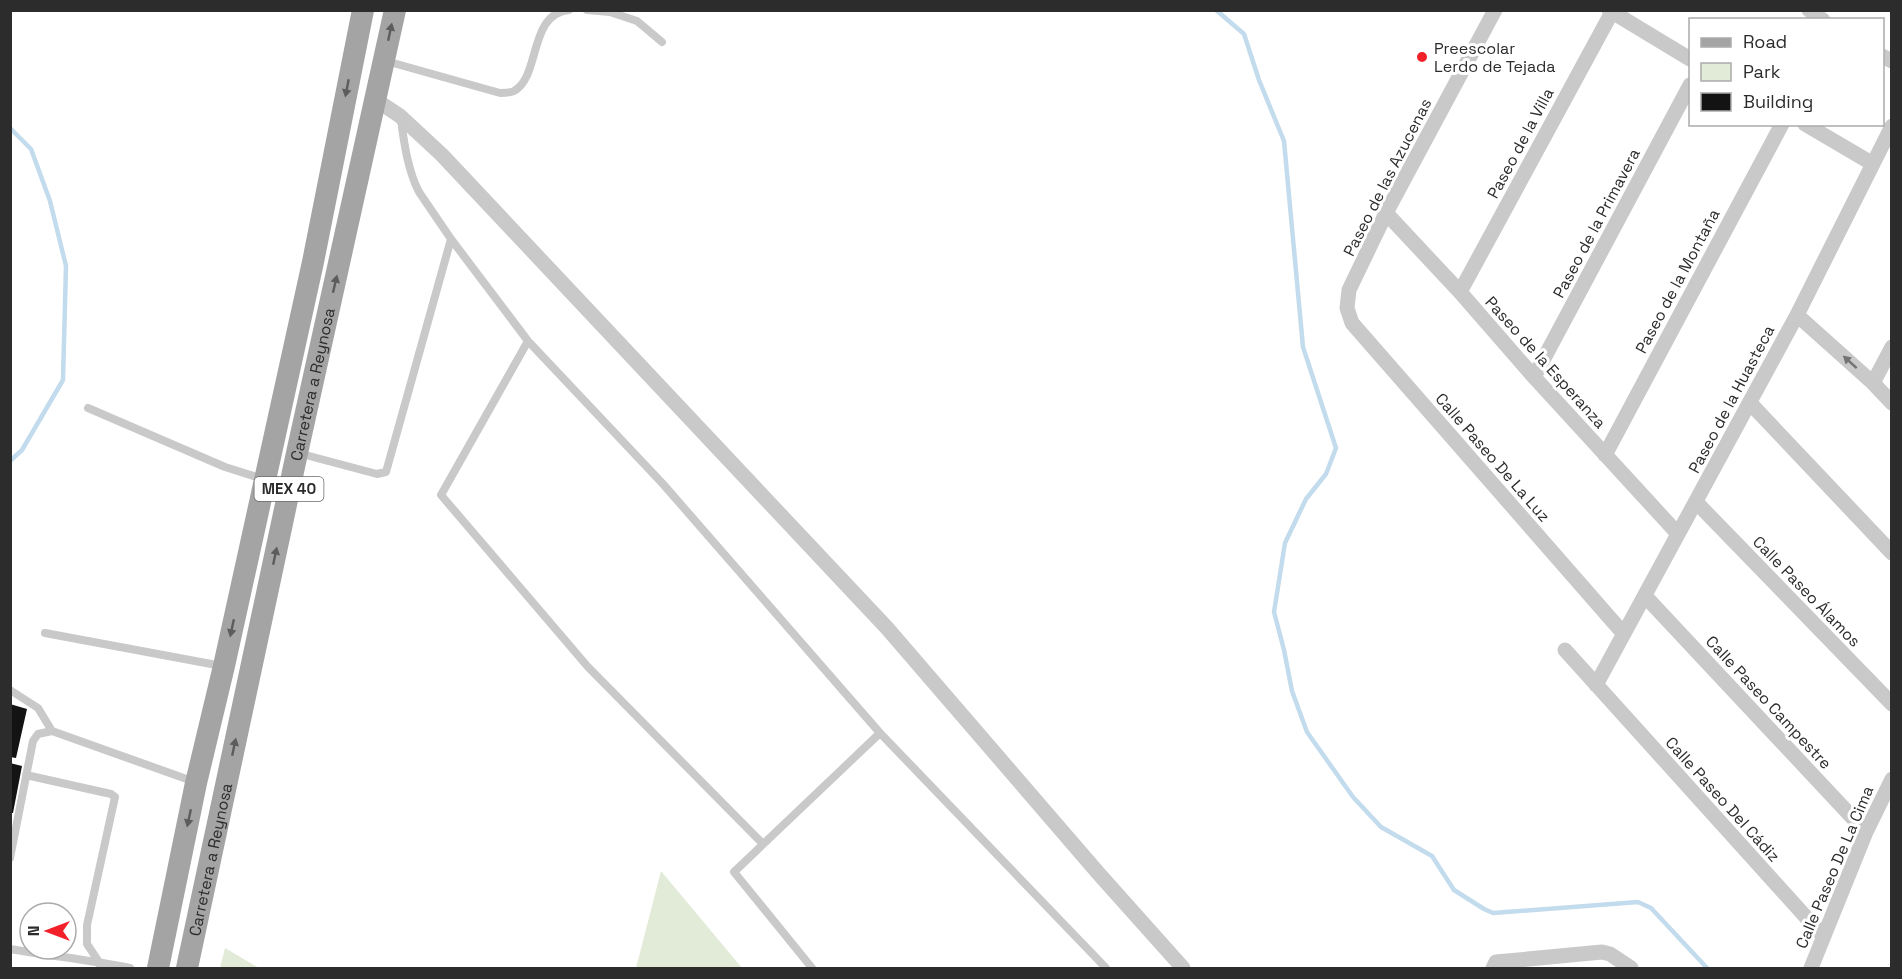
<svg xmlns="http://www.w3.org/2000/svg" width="1902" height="979" viewBox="0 0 1902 979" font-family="'Space Grotesk',sans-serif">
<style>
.green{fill:#e2ebd8}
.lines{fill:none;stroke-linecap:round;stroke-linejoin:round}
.stream{stroke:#c2dbed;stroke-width:4.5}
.building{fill:#131313}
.service{stroke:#c9c9c9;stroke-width:8}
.minor{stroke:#c9c9c9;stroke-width:15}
.primary{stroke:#a4a4a4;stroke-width:22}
.oneway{fill:#5c5c5c}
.oneway2{fill:#737373}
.poi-dot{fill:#f12029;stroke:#fff;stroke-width:2}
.labels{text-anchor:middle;stroke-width:6;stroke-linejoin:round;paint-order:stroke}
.shield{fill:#fff;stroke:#6b6b6b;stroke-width:1.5}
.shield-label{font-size:15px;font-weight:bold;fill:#2c2c2c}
.poi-label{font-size:16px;fill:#2c2c2c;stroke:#fff;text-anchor:start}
.street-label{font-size:16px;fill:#2c2c2c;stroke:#fff}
</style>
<rect width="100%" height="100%" fill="#fff"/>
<!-- green -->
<path class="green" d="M661,871L742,968H636Z
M225,948L259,968H220Z"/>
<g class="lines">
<!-- stream -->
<path class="stream" d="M1216,10L1244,34L1259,80L1284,141L1303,347L1336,448L1326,474L1306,499L1285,543L1274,612L1284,650L1292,691L1307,732L1353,797L1381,827L1432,856L1454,890L1484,909L1493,913L1638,902L1651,908L1707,968
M10,128L31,149L50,201L66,266L63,380L22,450L10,461"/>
</g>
<!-- building -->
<path class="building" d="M10,704L27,709L16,758L10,757Z
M10,763L22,766L13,813H10Z"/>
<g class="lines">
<!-- service -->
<path class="service" d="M587,10L610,12L637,21L662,42
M386,61L500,93C505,93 510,93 514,91C541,76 528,14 569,10
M401,120C404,143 408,171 419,192L451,239L528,341L663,484L880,733L1106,968
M528,341L441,495L588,667L763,844
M88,408L225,467L263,479
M298,453L377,474L386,472L451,239
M45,633L222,666
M10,690L38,708L52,731
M26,775L111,794L115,797L87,925V944L99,962L100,968
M10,858L33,741L38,734L52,731L195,782
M10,949C50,956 91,960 130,968
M812,968L734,872L880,733"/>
<!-- minor -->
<path class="minor" d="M1495,10L1386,213L1349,290L1347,308L1352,323L1623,633
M1609,10L1690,59
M1809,10L1823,20
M1882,56L1892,61
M376,100L400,116L442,155L887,628L1099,874L1183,968
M1805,124L1873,164
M1386,213L1460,292L1534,377L1678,534
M1460,292L1612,12
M1797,315L1873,383L1892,403
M1534,377L1690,85
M1873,383L1892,347
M1750,403L1892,553
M1605,455L1782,124
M1696,502L1892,704
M1645,596L1866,832
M1565,650L1823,936
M1596,685L1797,315L1892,126
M1493,968L1496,962L1602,952L1610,954L1631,968
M1811,968L1866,832L1892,779"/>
<!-- primary -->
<g class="primary">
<path d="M158,968L196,783L224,666L313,262L363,10"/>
<path id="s1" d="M187,968L297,453L395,10"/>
</g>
</g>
<!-- one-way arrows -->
<defs><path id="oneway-solid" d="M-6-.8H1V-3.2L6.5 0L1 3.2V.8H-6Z" transform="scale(1.5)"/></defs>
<g class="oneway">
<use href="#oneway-solid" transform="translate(390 32) rotate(-78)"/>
<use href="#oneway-solid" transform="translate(347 88) rotate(101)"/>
<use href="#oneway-solid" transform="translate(335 284) rotate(-77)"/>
<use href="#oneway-solid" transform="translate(275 556) rotate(-78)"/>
<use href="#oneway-solid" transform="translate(232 628) rotate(102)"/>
<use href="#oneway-solid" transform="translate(234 747) rotate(-78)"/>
<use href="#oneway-solid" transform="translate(189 818) rotate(102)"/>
</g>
<use class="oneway2" href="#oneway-solid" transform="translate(1850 362) rotate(-138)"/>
<!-- markers -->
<circle class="poi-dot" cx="1422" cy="57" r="6"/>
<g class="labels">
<!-- shield labels -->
<rect class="shield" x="254.5" y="477" width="69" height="24" rx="4.5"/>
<g class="shield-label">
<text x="289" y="494">MEX 40</text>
</g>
<!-- poi labels -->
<g class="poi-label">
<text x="1434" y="54">Preescolar<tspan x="1434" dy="18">Lerdo de Tejada</tspan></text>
</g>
<!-- street labels -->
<g class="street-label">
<text transform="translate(1520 143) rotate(-62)" y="6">Paseo de la Villa</text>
<text transform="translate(1387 177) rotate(-63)" y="6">Paseo de las Azucenas</text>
<text transform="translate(1596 223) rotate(-62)" y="6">Paseo de la Primavera</text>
<text transform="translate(1677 281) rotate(-62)" y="6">Paseo de la Montaña</text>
<text transform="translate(1546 362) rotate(48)" y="6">Paseo de la Esperanza</text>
<text dy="6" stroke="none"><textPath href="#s1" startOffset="597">Carretera a Reynosa</textPath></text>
<text transform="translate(1731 399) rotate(-62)" y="6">Paseo de la Huasteca</text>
<text transform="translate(1493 457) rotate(49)" y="6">Calle Paseo De La Luz</text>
<text transform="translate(1807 591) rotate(46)" y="6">Calle Paseo Álamos</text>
<text transform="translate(1769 702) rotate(47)" y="6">Calle Paseo Campestre</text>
<text transform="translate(1723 799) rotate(48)" y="6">Calle Paseo Del Cádiz</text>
<text dy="6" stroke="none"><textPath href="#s1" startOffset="111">Carretera a Reynosa</textPath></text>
<text transform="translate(1834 867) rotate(-67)" y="6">Calle Paseo De La Cima</text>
</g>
</g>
<!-- border -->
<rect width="1902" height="979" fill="none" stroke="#2c2c2c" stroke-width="24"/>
<!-- legend -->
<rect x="1689" y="18" width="195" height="108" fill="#ffffff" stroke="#ababab" stroke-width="1.5"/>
<rect x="1701" y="38" width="30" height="9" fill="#a4a4a4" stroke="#ababab" stroke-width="1.5"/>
<text x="1743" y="48" font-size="18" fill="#2c2c2c">Road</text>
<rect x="1701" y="63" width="30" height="18" fill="#e2ebd8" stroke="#ababab" stroke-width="1.5"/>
<text x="1743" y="78" font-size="18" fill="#2c2c2c">Park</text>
<rect x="1701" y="93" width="30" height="18" fill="#131313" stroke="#ababab" stroke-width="1.5"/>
<text x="1743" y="108" font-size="18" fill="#2c2c2c">Building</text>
<!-- north arrow -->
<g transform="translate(48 931) rotate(270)"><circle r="28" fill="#ffffff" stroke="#ababab" stroke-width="1.5"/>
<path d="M0-4.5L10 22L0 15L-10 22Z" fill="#f12029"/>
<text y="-9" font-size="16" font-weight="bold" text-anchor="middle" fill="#2c2c2c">N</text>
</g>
</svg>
